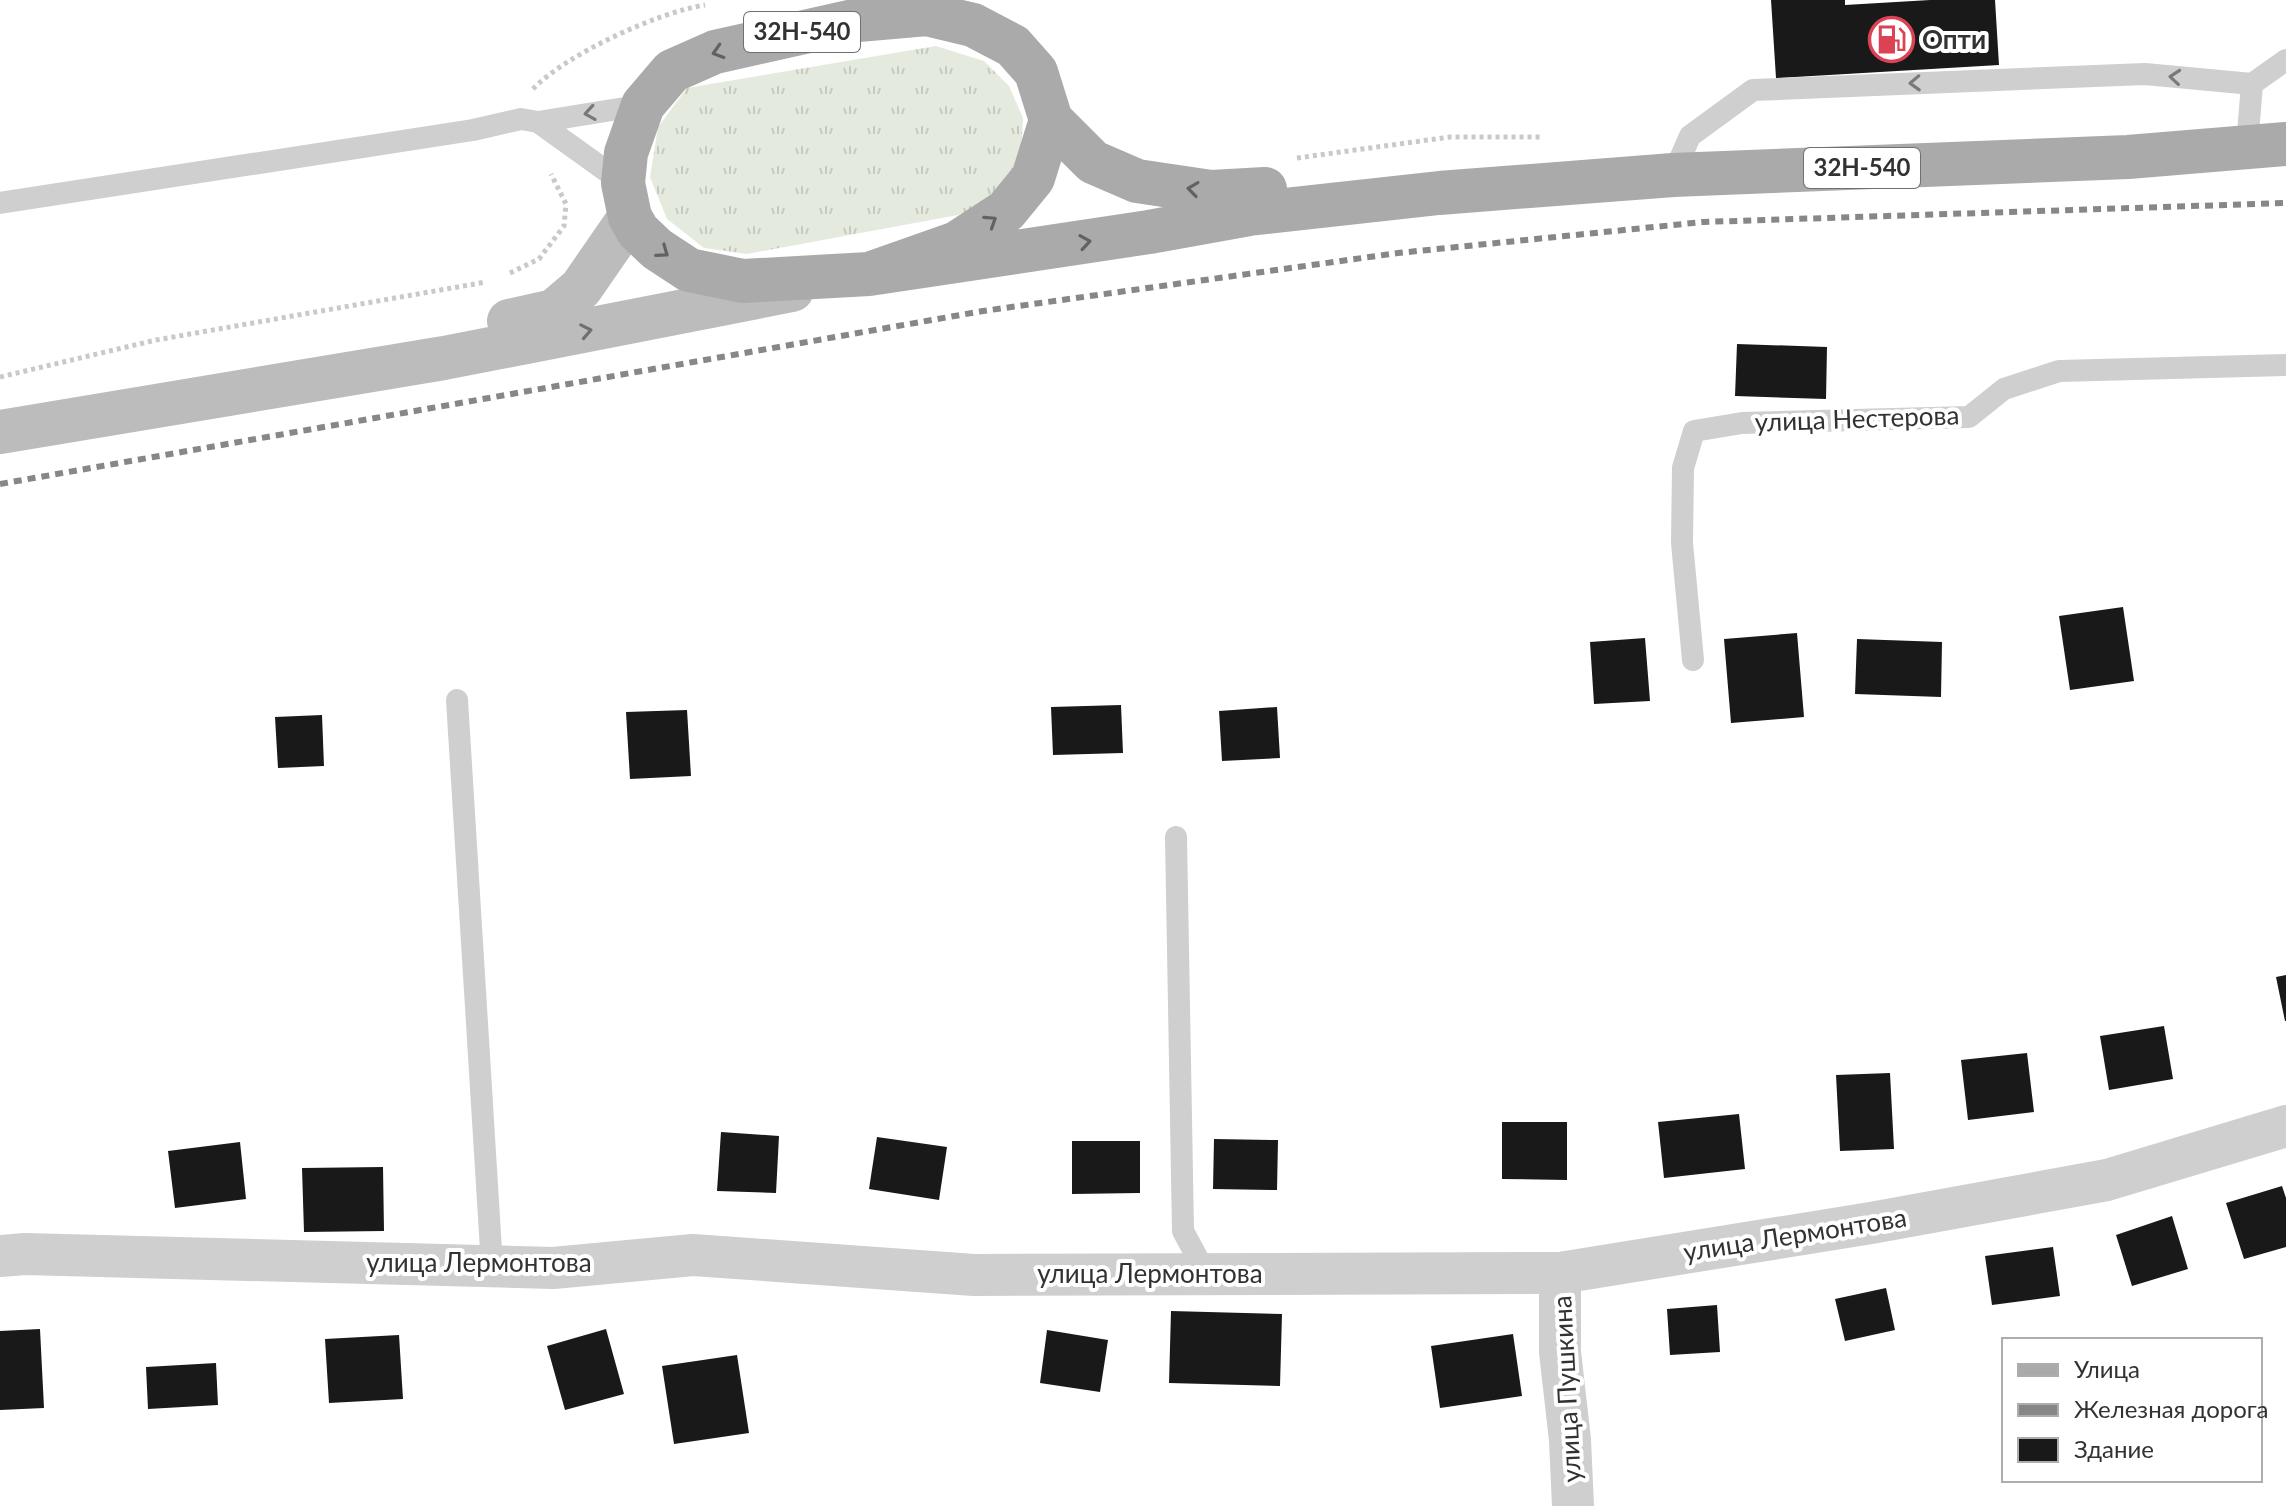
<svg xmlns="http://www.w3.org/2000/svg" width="2286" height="1506" viewBox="0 0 2286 1506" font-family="Lato,sans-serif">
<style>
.grass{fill:url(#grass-tufts)}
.building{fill:#191919}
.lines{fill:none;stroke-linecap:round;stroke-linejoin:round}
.path{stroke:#c9c9c9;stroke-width:5;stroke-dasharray:4 4;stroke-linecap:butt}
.lane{stroke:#cfcfcf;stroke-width:22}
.street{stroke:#cfcfcf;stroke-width:42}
.secondary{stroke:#bcbcbc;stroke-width:44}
.primary{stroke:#aaa;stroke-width:44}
.rail{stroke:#878787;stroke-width:6;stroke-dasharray:8 6;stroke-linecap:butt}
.oneway{stroke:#626262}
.oneway2{stroke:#797979}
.oneway3{stroke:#707070}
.labels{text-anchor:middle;stroke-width:8;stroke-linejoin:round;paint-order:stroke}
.shield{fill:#fff;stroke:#707070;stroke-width:2}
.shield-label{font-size:24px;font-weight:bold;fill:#323232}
.poi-label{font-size:26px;font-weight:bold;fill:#323232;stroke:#fff;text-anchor:start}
.street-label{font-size:26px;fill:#323232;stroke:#fff}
</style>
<defs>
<pattern id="grass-tufts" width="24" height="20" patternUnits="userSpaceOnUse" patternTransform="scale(2)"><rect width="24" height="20" fill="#e5eade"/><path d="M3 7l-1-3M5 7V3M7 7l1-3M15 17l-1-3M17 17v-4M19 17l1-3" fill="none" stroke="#c5c9bf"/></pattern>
</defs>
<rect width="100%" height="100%" fill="#fff"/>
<!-- grass -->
<path class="grass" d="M936,46L984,61L1009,86L1023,118L1021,152L1012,183L989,203L958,215L747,254L704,248L667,219L650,177L658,127L687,88Z"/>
<!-- building -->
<path class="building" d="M1771,0H1845V5L1930,0H1995L1999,65L1776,78Z
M1737,344L1827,347L1826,399L1735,396Z
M2123,607L2134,681L2070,690L2059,616Z
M1797,633L1804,717L1731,723L1724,639Z
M1645,638L1650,701L1594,704L1590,642Z
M1857,639L1942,642L1941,697L1855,694Z
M1121,705L1123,753L1053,755L1051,707Z
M1277,707L1280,758L1222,761L1219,711Z
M687,710L691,776L630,779L626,712Z
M322,715L324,766L278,768L275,717Z
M2286,975V1021H2285L2276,977Z
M2164,1026L2173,1079L2109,1090L2100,1036Z
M2027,1053L2034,1112L1968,1120L1961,1060Z
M1890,1073L1894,1149L1840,1151L1836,1075Z
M1739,1114L1745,1169L1664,1178L1658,1122Z
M1502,1122H1567V1180L1502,1179Z
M721,1132L779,1136L776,1193L717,1191Z
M877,1137L947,1147L939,1200L869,1189Z
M1214,1139L1278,1140L1277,1190L1213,1189Z
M1072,1141H1140V1193L1072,1194Z
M240,1142L246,1199L175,1208L168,1151Z
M383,1167L384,1231L304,1232L302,1168Z
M2282,1186L2286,1198V1247L2244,1259L2226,1203Z
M2172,1216L2188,1269L2132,1286L2116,1235Z
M2053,1247L2060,1296L1992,1305L1985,1256Z
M1886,1288L1895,1330L1845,1341L1835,1299Z
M1717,1305L1720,1352L1670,1355L1667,1309Z
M1171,1311L1282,1314L1280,1386L1169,1383Z
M40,1329L44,1408L0,1410V1331Z
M606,1329L624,1394L565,1410L547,1346Z
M1047,1330L1108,1340L1100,1392L1040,1383Z
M1513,1334L1522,1396L1440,1408L1431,1346Z
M399,1335L403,1399L329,1403L325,1339Z
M737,1355L749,1433L674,1444L662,1366Z
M216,1363L218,1405L148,1409L146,1367Z"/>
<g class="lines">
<!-- path -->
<path class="path" d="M533,89C565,55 658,12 705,5
M1297,158L1450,137H1542
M510,273L539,259L564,226L566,204L551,174
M0,377L156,340L486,282"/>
<!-- lane -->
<path class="lane" d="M538,122L623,183
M2247,146L2252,84L2286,60
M1673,175L1690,136L1753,90L2145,74L2252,84
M0,203L473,130L521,119L538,122L643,105
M1693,660L1682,543L1683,468L1694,431L1742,423L1969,417L2004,389L2059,371L2286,365
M457,700L492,1266
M1176,837L1183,1231L1206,1274"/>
<!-- street -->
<path class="street" d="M0,1256L25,1254L553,1268L693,1255L974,1275L1560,1273L1871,1223L2107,1180L2286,1126
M1560,1273V1352L1570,1440L1573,1506"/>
<!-- secondary -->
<path class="secondary" d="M509,321L554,311L581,288L630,217
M0,432L444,358L792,290"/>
<!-- primary -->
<path class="primary" d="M1051,120L1093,162L1137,181L1211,192L1265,189
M869,274L957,243L1006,211L1033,178L1051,120L1036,72L1013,46L973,25L927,14L858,20L715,52L672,71L643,105L626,153L623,183L630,217L638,231L657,249L689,270L743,281L869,274L1149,232L1249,214L1439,193L1673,175L2128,157L2286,144"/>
<!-- rail -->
<path class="rail" d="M0,484L983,311L1398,253L1703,222L2286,203"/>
</g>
<!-- one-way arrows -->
<defs><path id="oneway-chevron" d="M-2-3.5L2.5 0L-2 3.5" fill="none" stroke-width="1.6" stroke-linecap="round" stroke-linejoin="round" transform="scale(2)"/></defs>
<g class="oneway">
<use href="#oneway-chevron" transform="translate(718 52) rotate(163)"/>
<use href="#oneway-chevron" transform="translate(1193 189) rotate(-172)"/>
<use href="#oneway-chevron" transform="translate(991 221) rotate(-33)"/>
<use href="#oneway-chevron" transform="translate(1085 242) rotate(-9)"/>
<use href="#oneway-chevron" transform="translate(663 252) rotate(36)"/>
</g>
<g class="oneway2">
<use href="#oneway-chevron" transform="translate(2175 77) rotate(-175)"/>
<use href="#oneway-chevron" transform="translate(1915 83) rotate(178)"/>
<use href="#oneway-chevron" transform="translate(590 113) rotate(171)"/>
</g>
<use class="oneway3" href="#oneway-chevron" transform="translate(586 331) rotate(-11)"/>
<!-- icons -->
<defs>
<symbol id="fuel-ring" viewBox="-11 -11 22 22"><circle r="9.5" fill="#fff" stroke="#db4254" stroke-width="1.5"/><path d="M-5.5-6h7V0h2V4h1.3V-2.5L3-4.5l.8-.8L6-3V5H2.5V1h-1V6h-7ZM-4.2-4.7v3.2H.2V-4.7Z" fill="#db4254"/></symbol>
</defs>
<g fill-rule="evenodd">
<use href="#fuel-ring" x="1866" y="14" width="51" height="51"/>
</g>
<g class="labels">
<!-- shield labels -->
<g class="shield">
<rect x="744" y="12" width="116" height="40" rx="6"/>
<rect x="1804" y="148" width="116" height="40" rx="6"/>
</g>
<g class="shield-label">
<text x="802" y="40">32Н-540</text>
<text x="1862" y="176">32Н-540</text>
</g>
<!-- poi labels -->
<g class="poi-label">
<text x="1922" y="49">Опти</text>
</g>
<!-- street labels -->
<g class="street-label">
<text transform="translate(1857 419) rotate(-2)" y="9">улица Нестерова</text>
<text transform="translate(1795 1235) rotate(-9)" y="9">улица Лермонтова</text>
<text x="479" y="1272">улица Лермонтова</text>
<text x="1150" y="1283">улица Лермонтова</text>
<text transform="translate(1567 1389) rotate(-93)" y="9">улица Пушкина</text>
</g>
</g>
<!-- legend -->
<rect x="2002" y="1338" width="260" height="144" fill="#ffffff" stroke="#adadad" stroke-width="2"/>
<rect x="2018" y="1364" width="40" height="12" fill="#aaaaaa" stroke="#adadad" stroke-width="2"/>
<text x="2074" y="1378" font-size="24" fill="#323232">Улица</text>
<rect x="2018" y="1404" width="40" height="12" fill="#878787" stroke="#adadad" stroke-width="2"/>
<text x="2074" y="1418" font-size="24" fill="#323232">Железная дорога</text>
<rect x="2018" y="1438" width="40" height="24" fill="#191919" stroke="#adadad" stroke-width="2"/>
<text x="2074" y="1458" font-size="24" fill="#323232">Здание</text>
</svg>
